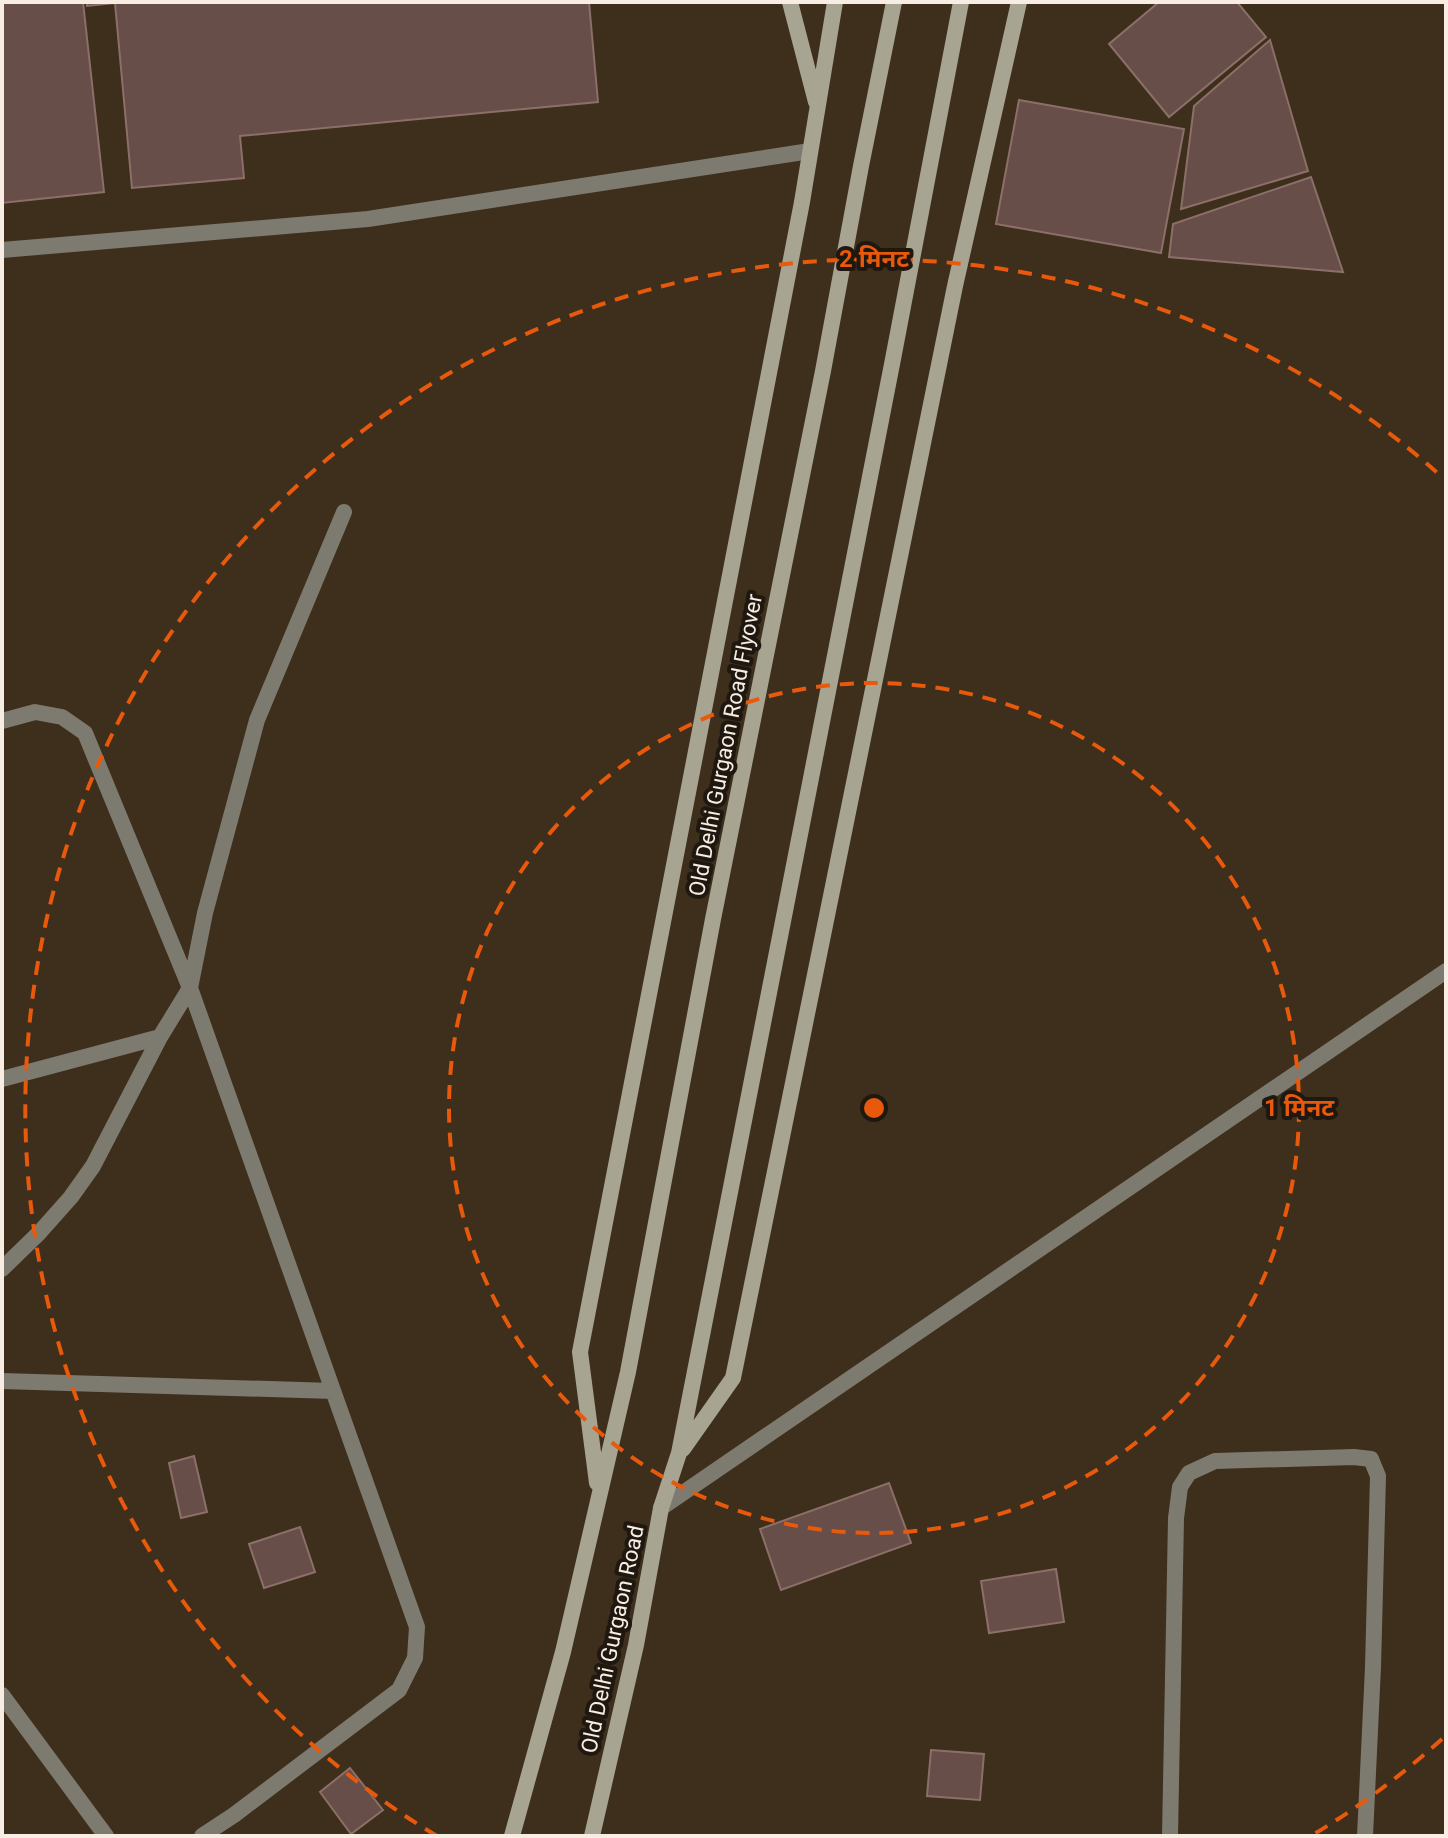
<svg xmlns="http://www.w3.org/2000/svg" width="1448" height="1838" viewBox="0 0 1448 1838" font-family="Roboto,'Noto Sans Devanagari',sans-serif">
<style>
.building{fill:#684e48;stroke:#8b6f68;stroke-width:2}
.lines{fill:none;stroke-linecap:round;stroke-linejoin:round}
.service{stroke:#7d7b6f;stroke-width:16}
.minor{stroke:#7d7b6f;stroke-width:16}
.secondary{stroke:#a7a492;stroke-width:16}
.ring{fill:none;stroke:#e8590c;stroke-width:4;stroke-dasharray:14 10}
.labels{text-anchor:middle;stroke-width:8;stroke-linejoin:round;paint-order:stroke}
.street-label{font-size:22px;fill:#f8ede2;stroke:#1f1810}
.centre{fill:#e8590c;stroke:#1f1810;stroke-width:4}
.ring-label{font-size:24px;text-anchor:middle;font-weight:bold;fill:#e8590c;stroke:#1f1810;stroke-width:8;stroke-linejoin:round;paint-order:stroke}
</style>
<rect width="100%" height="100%" fill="#3e2e1c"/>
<!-- building -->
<path class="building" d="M2,2H83L104,192L2,203Z
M87,2H589L598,102L240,136L244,178L132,188L115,3L87,6Z
M1159,2H1237L1266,37L1169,117L1109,44Z
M1270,40L1308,171L1181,209L1194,106Z
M1019,100L1184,129L1161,253L996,224Z
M1311,177L1343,272L1169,257L1173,224Z
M194,1456L207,1512L181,1518L169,1463Z
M889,1483L911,1543L781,1590L760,1529Z
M300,1527L315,1572L264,1588L249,1544Z
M1056,1569L1064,1622L989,1633L981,1581Z
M931,1750L984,1754L980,1800L927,1796Z
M350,1768L383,1810L351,1834L320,1792Z"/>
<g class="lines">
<!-- service -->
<path class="service" d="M2,721L35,712L62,717L85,733L190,988L417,1627L415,1658L399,1690L234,1815L202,1836
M2,1079L160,1037
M2,1269L39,1233L71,1197L93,1166L160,1037L190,988L205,913L257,720L344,512
M2,1381L333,1391
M661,1508L1446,971
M2,1695L106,1836"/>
<!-- minor -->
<path class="minor" d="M2,250L368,219L810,151
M1170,1836L1176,1518L1180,1487L1189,1473L1215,1461L1354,1457L1371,1459L1378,1476L1373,1667L1365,1836"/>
<!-- secondary -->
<path class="secondary" d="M790,2L816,102
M683,1449L733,1378L955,286L1019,2
M597,1483L580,1352L802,202L835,2
M512,1836L563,1652L628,1372L713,919L823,371L861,166L894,2
M592,1836L636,1645L661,1508L679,1453L893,359L961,2"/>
</g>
<!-- distance rings -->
<g class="ring">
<circle cx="874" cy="1108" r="425"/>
<path d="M1442 1739A849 849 0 0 1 1311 1836M437 1836A849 849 0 1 1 1442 477"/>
</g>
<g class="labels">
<!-- street labels -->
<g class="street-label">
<text transform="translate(725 745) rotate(-79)" y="8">Old Delhi Gurgaon Road Flyover</text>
<text transform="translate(612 1639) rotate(-78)" y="8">Old Delhi Gurgaon Road</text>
</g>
</g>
<circle cx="874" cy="1108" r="12" class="centre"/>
<g class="ring-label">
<text x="874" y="267">2 मिनट</text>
<text x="1299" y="1116">1 मिनट</text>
</g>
<!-- border -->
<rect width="1448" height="1838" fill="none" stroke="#f8ede2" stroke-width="8"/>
</svg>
